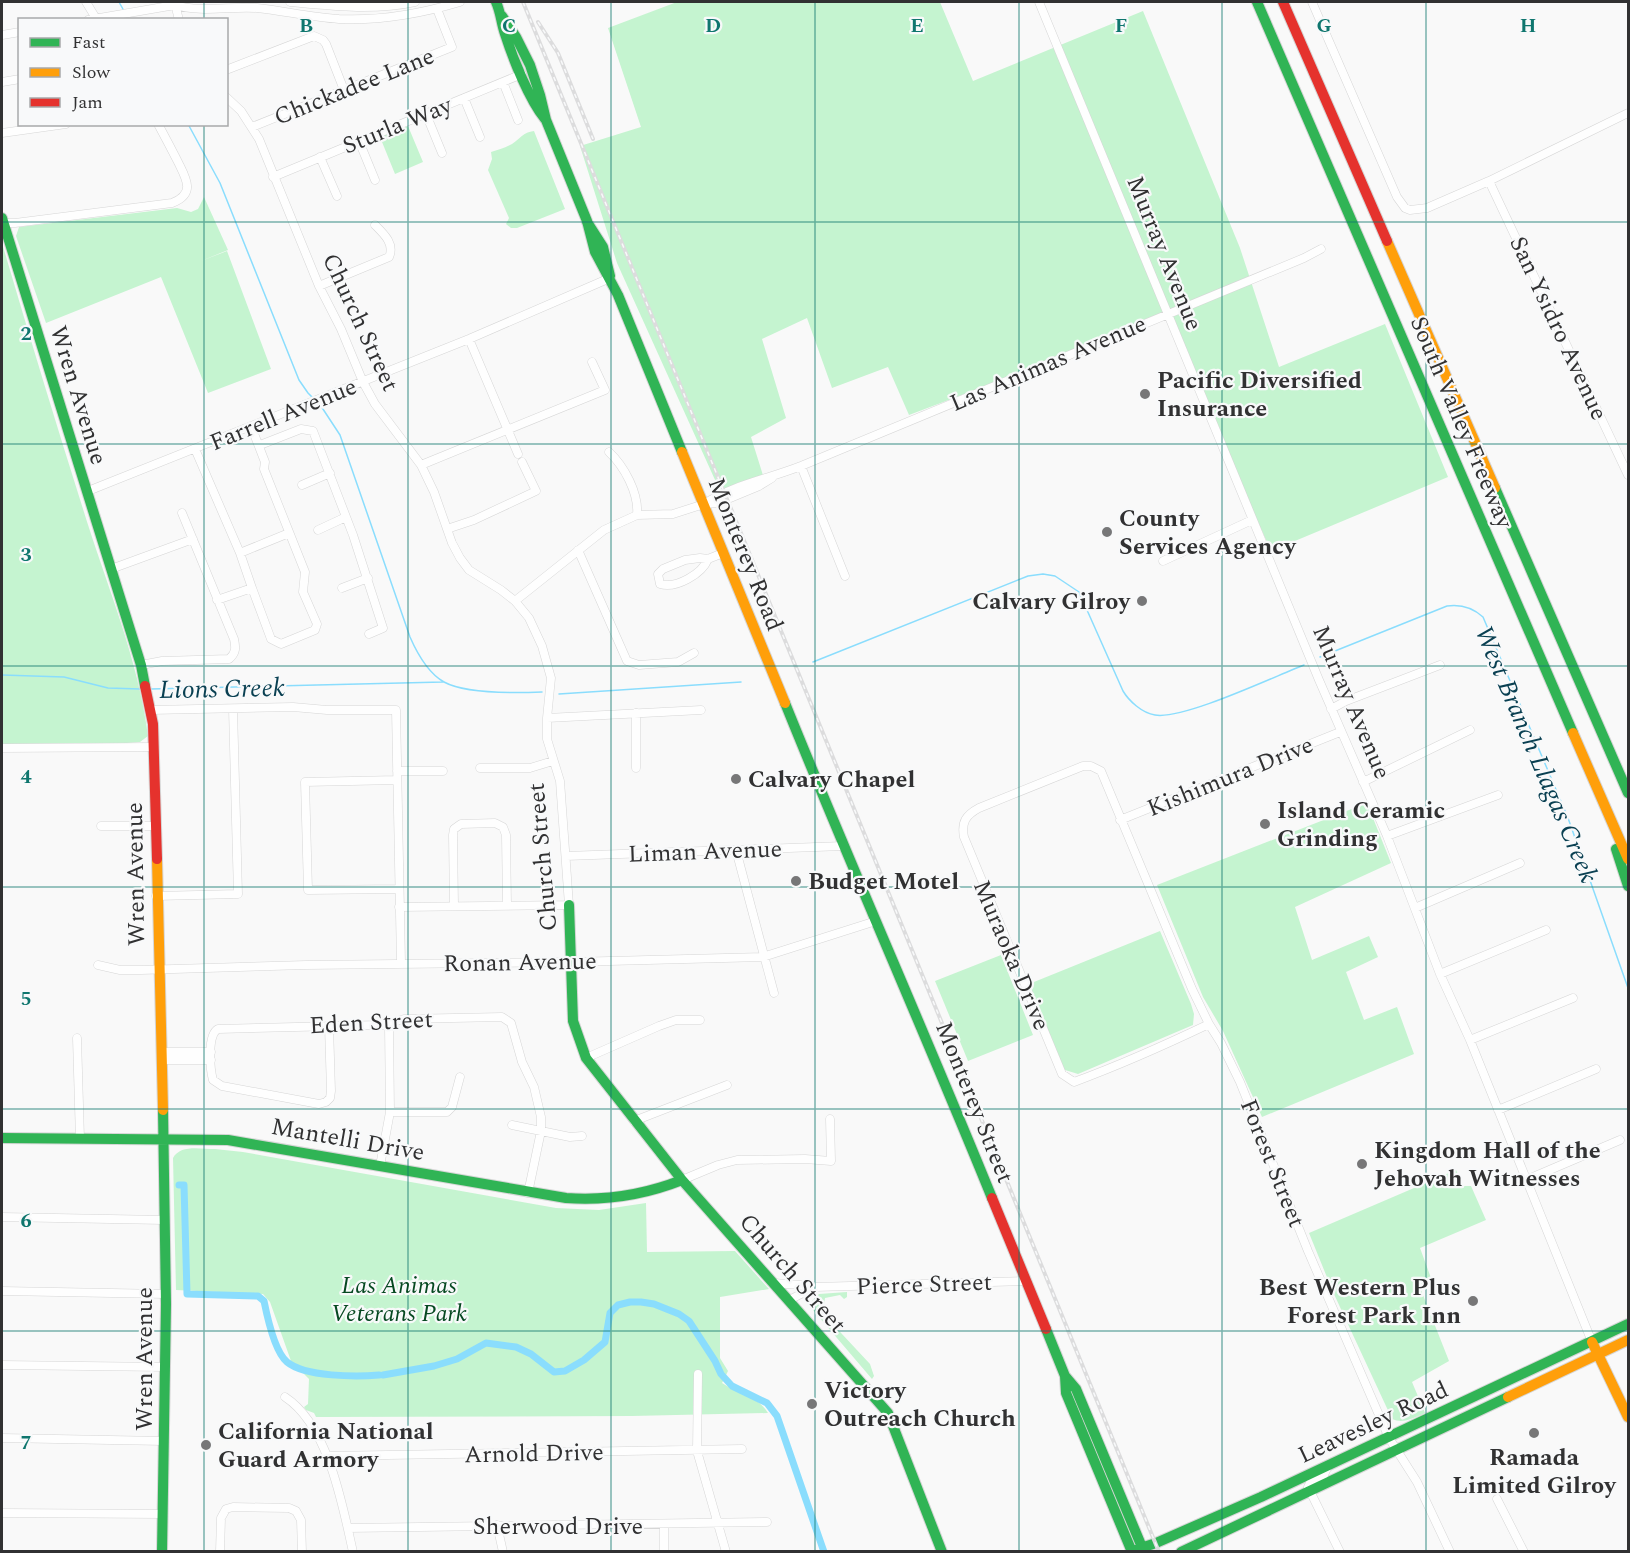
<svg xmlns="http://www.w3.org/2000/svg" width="1630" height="1553" viewBox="0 0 1630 1553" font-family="Spectral,serif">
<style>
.green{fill:#c5f4d0}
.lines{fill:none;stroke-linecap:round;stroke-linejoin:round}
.stream{stroke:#8addfd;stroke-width:1.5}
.canal{stroke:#8addfd;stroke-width:7}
.street-casing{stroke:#d6d6d6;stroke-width:9}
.fast-casing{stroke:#d6d6d6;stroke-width:12}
.slow-casing{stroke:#d6d6d6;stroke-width:12}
.jam-casing{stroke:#d6d6d6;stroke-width:12}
.street{stroke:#fefefe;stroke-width:8}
.fast{stroke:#30b455;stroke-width:10}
.slow{stroke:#ff9f0a;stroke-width:10}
.jam{stroke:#e5322d;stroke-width:10}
.rail-casing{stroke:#dcdcdd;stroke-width:4}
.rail{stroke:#f8f9fa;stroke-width:1.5;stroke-dasharray:4.5;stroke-linecap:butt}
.grid{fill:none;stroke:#0f766e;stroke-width:1.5;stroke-opacity:0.55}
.poi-dot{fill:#777778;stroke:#f8f9fa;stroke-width:2}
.labels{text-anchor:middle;stroke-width:4.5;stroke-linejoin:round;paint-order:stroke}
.street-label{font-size:24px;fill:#313132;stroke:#f8f9fa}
.poi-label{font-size:24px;font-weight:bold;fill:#313132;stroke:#f8f9fa;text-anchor:start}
.park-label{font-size:24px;font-style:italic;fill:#064921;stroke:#f8f9fa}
.water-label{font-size:26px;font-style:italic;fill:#0a4052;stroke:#f8f9fa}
.grid-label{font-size:20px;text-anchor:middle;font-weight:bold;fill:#0f766e;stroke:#f8f9fa;stroke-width:4.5;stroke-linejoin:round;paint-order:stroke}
</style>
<rect width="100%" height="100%" fill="#f9f9f9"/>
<!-- green -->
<path class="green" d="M677,2H940L973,81L1143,11L1240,248L1279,367L1385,324L1448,477L1271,551L1206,407L1171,316L909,415L888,367L832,388L807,318L762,339L786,418L751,437L766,485L725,502L617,263L580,146L641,127L608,28Z
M408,126L423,162L395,174L380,137Z
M534,131L565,209L517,228H511L506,224L509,218L488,170L492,159L491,152C498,150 505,148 512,144C520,139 523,132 534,131Z
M204,197L228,250L201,261L227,251L271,369L208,393L161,277L46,323L16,236L19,227L177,208L191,212L198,209Z
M2,243C28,332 55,420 83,509C106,584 138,657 148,736L140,742L88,746L2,744Z
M1367,803L1391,863L1295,907L1312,960L1369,936L1378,957L1346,972L1364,1020L1397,1007L1414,1054L1262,1117L1223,1031L1203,997L1157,885Z
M1160,931L1191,1004L1194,1014L1193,1025L1078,1074L1065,1070L1061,1064L1029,984Z
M1001,955L1033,1035L968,1061L935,981Z
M215,1149L243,1152L556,1208L599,1210L646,1203L647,1252L735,1251L769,1289L720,1297V1358L728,1371L722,1383C738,1394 758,1396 768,1413L632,1416L316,1417L314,1413L306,1410L304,1407L308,1404L309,1379L291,1361L270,1302L263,1294L176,1290L173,1158C180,1144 201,1149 215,1149Z
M1456,1170L1463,1186H1471L1486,1220L1420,1248L1431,1278L1419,1285L1449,1361L1412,1382L1425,1413C1414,1418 1403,1424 1392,1419L1333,1292L1309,1233Z
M847,1292V1297L844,1299L840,1295L825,1298L823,1310L828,1319L870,1364L874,1376L872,1379L813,1310L812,1301L819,1294Z"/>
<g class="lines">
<!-- stream -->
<path class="stream" d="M119,2L124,11
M188,124L220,183L299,380L308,393L313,398
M319,403L340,435L410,637C417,653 428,673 444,682C466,694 517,693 542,692
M1320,657L1447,606C1461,604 1472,607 1483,617L1568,818L1628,988
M813,662L1028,576L1043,574L1055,576L1079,592L1123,691C1129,701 1142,713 1155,715C1183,720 1273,677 1304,665
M2,675L64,677L108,688L140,689
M151,689L443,682
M559,694L741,682"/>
<!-- canal -->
<path class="canal" d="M179,1185H184L187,1294L258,1296L264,1301C267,1316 275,1352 287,1362C305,1377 357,1377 379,1375
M383,1375L434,1366L457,1359L486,1343L516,1347L531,1354L554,1372L565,1371L584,1360L605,1342L610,1313L618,1305L630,1302H641L654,1304L679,1314L689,1321L715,1361L721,1374L732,1386L767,1403L777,1416L824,1552"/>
<defs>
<path id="street" d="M86,2L97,20
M290,2C332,6 374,11 415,2
M1039,2L1319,680L1387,836L1440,974L1470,1040L1592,1342
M1312,2L1397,197L1405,208L1410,210L1427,208L1489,181L1628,113
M175,4L179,20
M88,20L175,5C201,13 230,6 257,8C284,11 311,17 339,19C380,21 420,14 460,2
M2,35L20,32
M226,70L314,36L323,40L326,44L344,90
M2,82L20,79
M503,82L518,120
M226,97L241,111L259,139L319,286L341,329L363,382L375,404L421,465L434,492L452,543L460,558L469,570L501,590L515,601L529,618L542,646L551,678L547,718V739L560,781L569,905L399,907
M464,98L480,137
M426,114L442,153
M252,127L452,47L437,9
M2,133L66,124
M359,141L375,180
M320,157L337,196
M273,177L522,74
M1489,181L1628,475
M2,223H15L172,203C195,194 187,180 179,164C172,150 165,137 158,124
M319,286L389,257C395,244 384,234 375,225
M469,339L518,454
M251,426L265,462L264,469L305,572L303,592L317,624L315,630L281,644L271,639L252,588
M260,445L301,429L313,431L353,535L383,628L369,634
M195,449L240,553L252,588L217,600
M609,452C624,466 639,493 637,515
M421,465L605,390L592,362
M801,466L845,576
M302,485L330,473
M88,491L469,339L610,278
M704,504C733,485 768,479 801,466L1304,258L1321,249
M447,529L474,520L536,491L522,462
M318,530L346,517
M578,550L627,661L639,665L678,662L694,653
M240,553L289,533
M708,559C702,574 676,589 660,584L658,574L663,569L685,560L700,558L708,559L723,553
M1163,561L1252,520
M111,569L193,539
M342,588L368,578
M515,601L604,530L637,515L673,514L704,504L718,503L759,486L772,478
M141,665L162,661L229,659C236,653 236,648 234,639L182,513
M1331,709L1346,701L1440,665
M151,710L293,707L327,710H396L401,963
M636,713V768
M547,718L701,710
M2,748L154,747
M480,768H530L553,761
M397,771H443
M397,780L305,782L308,890L399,889
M1363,782L1470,730
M1120,820L1340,732
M101,826H155
M1387,836L1498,795
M736,850L774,993
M566,856L843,846
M156,896L238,894L233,709
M454,906L453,835L454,829L461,824L495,823L503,827L506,835L507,906
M1415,908L1520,863
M98,965L120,970H141L306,965L571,962L763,957L876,921
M1440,974L1546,930
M1209,1024C1165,1045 1120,1065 1074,1082L1062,1074L964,837C961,822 966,815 979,808L1083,766H1091L1101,771L1192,989L1209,1024L1221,1043L1240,1082L1308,1251L1389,1438L1417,1482L1450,1552
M329,1026L331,1091L330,1098L326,1102L319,1104L222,1086L213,1080C210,1069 207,1035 218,1029L379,1025L389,1026L393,1022L404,1019L502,1017L511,1023L522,1062L534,1087L541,1117V1131L528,1193
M77,1038L80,1139
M1470,1040L1573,998
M161,1052H211
M586,1058L659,1026L676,1020H700
M161,1060H211
M1498,1110L1596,1069
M390,1112H447L452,1107L460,1077
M634,1121L727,1085
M512,1125L570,1137L582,1136
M380,1166L390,1112L389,1026
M682,1180L718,1165L737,1160L805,1159L831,1161L830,1119
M1526,1180L1620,1140
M2,1217L164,1220
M774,1283L813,1286
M2,1291L166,1294
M789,1300L815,1287L1026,1281
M2,1365L166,1367
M698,1374L697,1451L726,1552
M285,1397C328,1425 342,1503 353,1552
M2,1438L164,1441
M326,1456L742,1449
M1328,1466L1323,1477L1310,1483L1308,1487L1340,1552
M1497,1499L1524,1552
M2,1513L163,1514
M497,1525L503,1552
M664,1525V1552
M348,1528L767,1522
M220,1552L221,1518L226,1509L233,1507L289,1508L296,1511L301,1520L302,1552"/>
<path id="fast" d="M496,2C501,13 501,23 505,34C513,59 529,99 545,119
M1257,2L1573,733
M502,16L516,37L530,65L540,95L546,120L587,221L595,252L618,295L682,452
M2,218L141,665L145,686
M587,222L603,247L610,276
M1495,488L1628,793
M785,703C852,869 925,1033 992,1198
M1616,849L1628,886
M569,905L573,1021L586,1058L682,1180L888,1413L942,1552
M2,1138L228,1140L566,1198C607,1201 644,1195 682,1180
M1046,1329L1065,1376L1066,1393L1132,1552
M1065,1376L1076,1389L1144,1552
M1132,1551L1156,1543L1261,1497L1628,1324
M162,1552L166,1304L163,1110
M1181,1552L1508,1397"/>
<path id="slow" d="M1387,241L1495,488
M682,452L785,703
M1573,733L1628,859
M157,859L163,1110
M1592,1342L1628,1417
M1508,1397L1628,1340"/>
<path id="jam" d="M1283,2L1387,241
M145,686L153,724L157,859
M992,1198L1046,1329"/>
</defs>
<!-- street casing -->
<use href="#street" class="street-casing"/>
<!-- fast casing -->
<use href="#fast" class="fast-casing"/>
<!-- slow casing -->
<use href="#slow" class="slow-casing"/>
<!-- jam casing -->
<use href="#jam" class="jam-casing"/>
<!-- street -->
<use href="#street" class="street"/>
<!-- fast -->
<use href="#fast" class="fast"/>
<!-- slow -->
<use href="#slow" class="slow"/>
<!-- jam -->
<use href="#jam" class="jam"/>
<defs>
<path id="rail" d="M523,2L1159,1552
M538,22L558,53L593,139"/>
</defs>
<!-- rail casing -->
<use href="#rail" class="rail-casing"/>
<!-- rail -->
<use href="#rail" class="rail"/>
</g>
<!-- grid -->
<path class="grid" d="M204,2V20M408,2V1552M611,2V1552M815,2V1552M1019,2V1552M1222,2V1552M1426,2V1552M204,124V1552M2,222H1628M2,444H1628M2,666H1628M2,887H1628M2,1109H1628M2,1331H1628"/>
<!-- markers -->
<g class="poi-dot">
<circle cx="1145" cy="394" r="6"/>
<circle cx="1107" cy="532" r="6"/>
<circle cx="1142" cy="601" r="6"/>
<circle cx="736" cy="779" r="6"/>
<circle cx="1265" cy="824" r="6"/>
<circle cx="796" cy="881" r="6"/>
<circle cx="1362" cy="1164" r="6"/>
<circle cx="1473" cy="1301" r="6"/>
<circle cx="812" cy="1404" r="6"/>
<circle cx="1534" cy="1433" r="6"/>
<circle cx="206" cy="1445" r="6"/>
</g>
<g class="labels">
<!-- street labels -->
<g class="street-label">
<text transform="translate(354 86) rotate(-22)" y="8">Chickadee Lane</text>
<text transform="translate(397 125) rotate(-22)" y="8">Sturla Way</text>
<text transform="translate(1165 253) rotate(68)" y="8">Murray Avenue</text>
<text transform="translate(361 322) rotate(65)" y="8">Church Street</text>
<text transform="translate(1559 328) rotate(65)" y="8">San Ysidro Avenue</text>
<text transform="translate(1048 363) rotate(-23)" y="8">Las Animas Avenue</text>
<text transform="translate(79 395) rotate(73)" y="8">Wren Avenue</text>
<text transform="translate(283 414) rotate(-22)" y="8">Farrell Avenue</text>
<text transform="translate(1462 422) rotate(67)" y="8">South Valley Freeway</text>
<text transform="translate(746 554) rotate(68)" y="8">Monterey Road</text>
<text transform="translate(1352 702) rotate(67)" y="8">Murray Avenue</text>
<text transform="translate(1230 776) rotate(-22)" y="8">Kishimura Drive</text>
<text transform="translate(705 851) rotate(-2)" y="8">Liman Avenue</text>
<text transform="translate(542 857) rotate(-95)" y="8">Church Street</text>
<text transform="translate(135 874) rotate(-91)" y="8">Wren Avenue</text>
<text transform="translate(1012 955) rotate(67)" y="8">Muraoka Drive</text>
<text transform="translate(520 962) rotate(-1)" y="8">Ronan Avenue</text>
<text transform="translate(371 1022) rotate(-3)" y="8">Eden Street</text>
<text transform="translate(975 1102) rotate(68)" y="8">Monterey Street</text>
<text transform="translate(348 1139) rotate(10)" y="8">Mantelli Drive</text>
<text transform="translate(1273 1163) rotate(68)" y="8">Forest Street</text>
<text transform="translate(793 1273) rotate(49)" y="8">Church Street</text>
<text transform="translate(924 1284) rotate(-2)" y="8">Pierce Street</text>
<text transform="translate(144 1359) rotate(-90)" y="8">Wren Avenue</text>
<text transform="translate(1373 1422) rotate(-25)" y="8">Leavesley Road</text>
<text transform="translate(534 1453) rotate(-1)" y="8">Arnold Drive</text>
<text x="558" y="1534">Sherwood Drive</text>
</g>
<!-- poi labels -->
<g class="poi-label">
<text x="1157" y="388">Pacific Diversified<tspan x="1157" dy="28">Insurance</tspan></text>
<text x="1119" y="526">County<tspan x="1119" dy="28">Services Agency</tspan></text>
<text x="1130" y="609" text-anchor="end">Calvary Gilroy</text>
<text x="748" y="787">Calvary Chapel</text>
<text x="1277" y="818">Island Ceramic<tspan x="1277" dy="28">Grinding</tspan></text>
<text x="808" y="889">Budget Motel</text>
<text x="1374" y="1158">Kingdom Hall of the<tspan x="1374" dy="28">Jehovah Witnesses</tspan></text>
<text x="1461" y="1295" text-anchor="end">Best Western Plus<tspan x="1461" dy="28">Forest Park Inn</tspan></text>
<text x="824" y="1398">Victory<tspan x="824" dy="28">Outreach Church</tspan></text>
<text x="218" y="1439">California National<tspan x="218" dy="28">Guard Armory</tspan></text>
<text x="1534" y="1465" text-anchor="middle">Ramada<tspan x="1534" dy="28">Limited Gilroy</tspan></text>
</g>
<!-- park labels -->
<g class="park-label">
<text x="399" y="1293">Las Animas<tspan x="399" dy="28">Veterans Park</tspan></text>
</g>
<!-- water labels -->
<g class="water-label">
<text transform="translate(222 688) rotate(-1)" y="9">Lions Creek</text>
<text transform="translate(1537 754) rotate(67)" y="9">West Branch Llagas Creek</text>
</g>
</g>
<g class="grid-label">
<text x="306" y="32">B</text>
<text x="509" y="32">C</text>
<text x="713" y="32">D</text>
<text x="917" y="32">E</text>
<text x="1121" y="32">F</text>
<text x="1324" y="32">G</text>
<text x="1528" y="32">H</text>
<text x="26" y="340">2</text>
<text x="26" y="561">3</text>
<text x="26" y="783">4</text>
<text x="26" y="1005">5</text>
<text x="26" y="1227">6</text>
<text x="26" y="1449">7</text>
</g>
<!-- border -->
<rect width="1630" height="1553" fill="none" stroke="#313132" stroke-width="6"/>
<!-- legend -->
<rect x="18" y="18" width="210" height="108" fill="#f8f9fa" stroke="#a8a9aa" stroke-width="1.5"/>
<rect x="30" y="38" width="30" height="9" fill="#30b455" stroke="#a8a9aa" stroke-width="1.5"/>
<text x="72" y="48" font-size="18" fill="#313132">Fast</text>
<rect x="30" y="68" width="30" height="9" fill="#ff9f0a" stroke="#a8a9aa" stroke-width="1.5"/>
<text x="72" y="78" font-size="18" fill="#313132">Slow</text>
<rect x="30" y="98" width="30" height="9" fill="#e5322d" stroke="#a8a9aa" stroke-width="1.5"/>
<text x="72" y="108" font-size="18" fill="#313132">Jam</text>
</svg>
